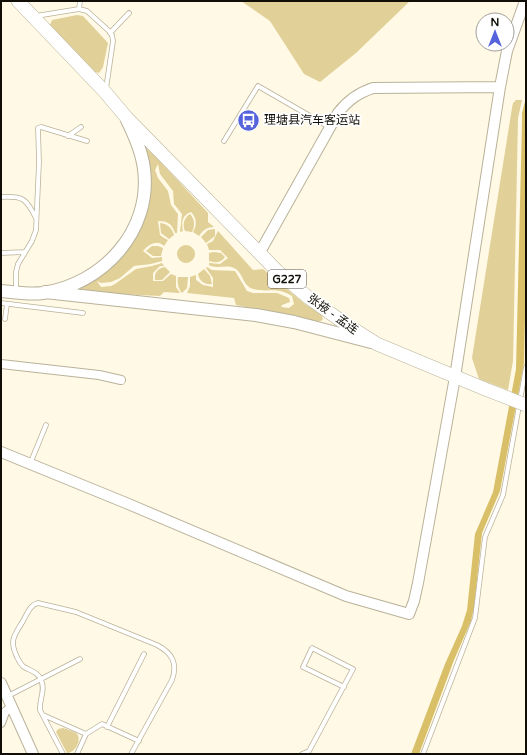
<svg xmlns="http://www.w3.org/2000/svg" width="527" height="755" viewBox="0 0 527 755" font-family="'Varela Round','Noto Sans SC',sans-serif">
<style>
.green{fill:#e1d097}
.water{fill:#d9c068}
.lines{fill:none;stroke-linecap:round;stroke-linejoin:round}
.service-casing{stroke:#b9b29a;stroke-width:5.5}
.minor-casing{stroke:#b9b29a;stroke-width:10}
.tertiary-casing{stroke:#b9b29a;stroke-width:12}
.primary-casing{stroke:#b9b29a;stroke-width:14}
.trunk-casing{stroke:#b9b29a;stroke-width:14}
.service{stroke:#fff;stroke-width:4}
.minor{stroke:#fff;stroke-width:8}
.tertiary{stroke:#fff;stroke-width:10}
.primary{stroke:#fff;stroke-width:12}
.trunk{stroke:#fff;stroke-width:13}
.trunk-bridge-casing{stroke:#b9b29a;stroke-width:14;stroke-linecap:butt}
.trunk-bridge{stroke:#fff;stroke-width:13}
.labels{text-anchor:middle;stroke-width:3.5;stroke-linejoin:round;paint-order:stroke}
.shield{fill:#fff;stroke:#585651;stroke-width:1}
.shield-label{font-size:11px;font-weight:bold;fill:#100e06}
.poi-label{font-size:12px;fill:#100e06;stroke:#fff;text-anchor:start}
.street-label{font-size:12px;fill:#100e06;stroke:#fff}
</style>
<rect width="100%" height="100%" fill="#fff9e5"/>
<!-- green -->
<path class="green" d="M241,1H410L356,53L320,82L304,74L270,21Z
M77,15L83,16L108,43L103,67L99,73L95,72L50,25L52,20Z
M516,100H522L518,118L513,361L508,390L479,379L472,358L512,108L513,103Z
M145,147L156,157L208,213V222L214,227C207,227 203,230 199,236L193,232C197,225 197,218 191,212C182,215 181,223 183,231L180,232L182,214L174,204L173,191L160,174L158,164L155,170L158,178L168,191L171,205L178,214L177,233H175C172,224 168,221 158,221L160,235L164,238L168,240L164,246C157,239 148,245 143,251L152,258L162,257V261L151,264L134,266L120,278L111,282L101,283L97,281L101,287L111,286L115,284L136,269L152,266L162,263L164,266H160L153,273V281H163L171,274L176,276V287L180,293L164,292L160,296L82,292L74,290C108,278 141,245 146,208C147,200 147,192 147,184C148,171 149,159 145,147Z
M190,214C195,219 195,226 192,232L185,231C182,225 184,218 190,214Z
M160,223C168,224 172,228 174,235L169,239L161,233Z
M215,229V236L206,243L201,237L208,230Z
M218,231L253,270L263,269L305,304L321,314L323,319L321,321H316L236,305L234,298L187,293L190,286V277L196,275V280L203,285L213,287V278L206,268L207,267L212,270L235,271L247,291L253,293H277L289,298L290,302L282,305L281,307L289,308L294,304L292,296C276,286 269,293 253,289C243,286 243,274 236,269C227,263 217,270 209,265V263L220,264L228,258L220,250H209L207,244L213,241Z
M177 254a9 9 0 1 1 18 0a9 9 0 1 1-18 0Z
M152,246H158L163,248L161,256H153L146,251Z
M214,252L221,253L225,257C221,263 215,263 209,261V253Z
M165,267L170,272L162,280H155C154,273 158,268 165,267Z
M204,269L210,276L212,284C205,285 199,281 198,274Z
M178,277H188L187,288L182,293C178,289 177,282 178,277Z
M63,728C67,729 72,731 76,733C83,739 75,753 67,753L56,732L58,729Z"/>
<!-- water -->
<path class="water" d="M526,98V270L524,363L500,491L482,533L474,608L471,621L454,660L419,754H411L445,664L462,626L467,610L475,534L493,492L516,369L522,122V113Z"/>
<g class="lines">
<defs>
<path id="service" d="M79,9L80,1
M36,16L79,9L87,11L109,31L112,35L113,41L106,89
M110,33L129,13
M68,136L81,127
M224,141L258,86L329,127
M1,197C23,196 26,198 36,218
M1,253L25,252
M16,292V272L18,264L32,241L36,230L39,162L38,128L41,127L87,141
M1,303L83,313
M5,319L7,304
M30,464L46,425
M8,696L80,659
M43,715L86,734
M107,727L144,654
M63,754L40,710C39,699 46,690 41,680C38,672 31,671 24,667C21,665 19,661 17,657C9,640 14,636 23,621C27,614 30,605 38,603L76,612L157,645C172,653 178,663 172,680L131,754
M77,754L86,734L102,724L139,741
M302,754L309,751L353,669L312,648L303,667L344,687
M423,754L475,618L485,537L503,495L526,367"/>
<path id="minor" d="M1,364L99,375L121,380
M1,723L5,712L12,706"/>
<path id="tertiary" d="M500,87L507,51L525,1
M1,452L126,503L346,596L409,614L414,601L418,583L455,377L500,87L373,88C358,93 348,100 338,113L260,252
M1,683L33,754"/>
<path id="primary" d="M1,291C15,292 29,295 43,293C103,284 152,231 144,169C142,152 135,136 127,120
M45,292L256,315L294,322L371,342"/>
<path id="trunk" d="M18,1L105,92L126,117L277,271L309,298L347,325L377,344L485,389"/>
</defs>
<!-- service casing -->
<use href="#service" class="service-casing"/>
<!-- minor casing -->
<use href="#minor" class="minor-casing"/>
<!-- tertiary casing -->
<use href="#tertiary" class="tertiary-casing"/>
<!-- primary casing -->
<use href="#primary" class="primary-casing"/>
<!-- trunk casing -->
<use href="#trunk" class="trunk-casing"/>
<!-- service -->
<use href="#service" class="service"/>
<!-- minor -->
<use href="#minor" class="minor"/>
<!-- tertiary -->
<use href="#tertiary" class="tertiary"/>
<!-- primary -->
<use href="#primary" class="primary"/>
<!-- trunk -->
<use href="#trunk" class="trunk"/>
<defs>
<path id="trunk-bridge" d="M485,389L526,405"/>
</defs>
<!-- trunk-bridge casing -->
<use href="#trunk-bridge" class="trunk-bridge-casing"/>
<!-- trunk-bridge -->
<use href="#trunk-bridge" class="trunk-bridge"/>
</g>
<!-- icons -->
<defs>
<symbol id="bus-disc" viewBox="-11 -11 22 22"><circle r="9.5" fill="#5564db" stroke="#fff"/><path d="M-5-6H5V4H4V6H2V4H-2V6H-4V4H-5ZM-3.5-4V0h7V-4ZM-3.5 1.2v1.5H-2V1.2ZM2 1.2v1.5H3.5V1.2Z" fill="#fff"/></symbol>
</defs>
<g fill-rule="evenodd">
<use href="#bus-disc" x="236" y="108" width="25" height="25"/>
</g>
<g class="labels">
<!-- shield labels -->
<rect class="shield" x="268" y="270" width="38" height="18" rx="3"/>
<g class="shield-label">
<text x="287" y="283">G227</text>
</g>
<!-- poi labels -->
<g class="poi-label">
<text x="264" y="124">理塘县汽车客运站</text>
</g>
<!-- street labels -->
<g class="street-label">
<text transform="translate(333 314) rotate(36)" y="4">张掖 - 孟连</text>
</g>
</g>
<!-- border -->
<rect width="527" height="755" fill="none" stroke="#100e06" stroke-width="4"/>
<!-- north arrow -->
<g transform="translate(495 32)"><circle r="19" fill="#ffffff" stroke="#9f9f9b"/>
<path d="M0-3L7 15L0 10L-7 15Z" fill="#5564db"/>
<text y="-6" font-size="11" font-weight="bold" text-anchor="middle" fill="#100e06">N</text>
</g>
</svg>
